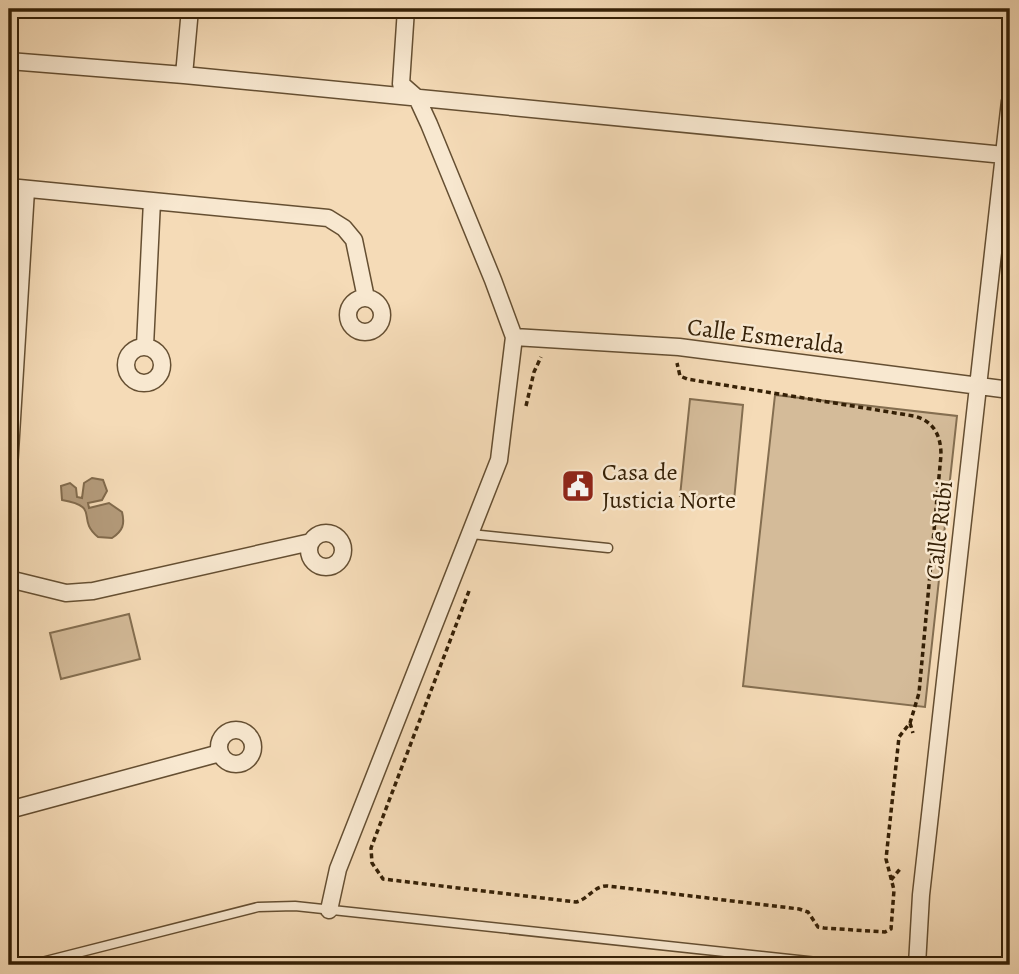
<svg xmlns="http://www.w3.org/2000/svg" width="1019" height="974" viewBox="0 0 1019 974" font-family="Alegreya,serif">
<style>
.green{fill:#d4bb99;stroke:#846e50;stroke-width:2}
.water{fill:#b49b7b;stroke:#816a4c;stroke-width:2}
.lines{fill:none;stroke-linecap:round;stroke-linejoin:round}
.service-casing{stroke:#654f32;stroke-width:11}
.minor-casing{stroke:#654f32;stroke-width:19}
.path{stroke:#352006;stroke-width:3.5;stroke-dasharray:5 3.5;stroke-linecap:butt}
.service{stroke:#f8e8d0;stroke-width:8}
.minor{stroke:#f8e8d0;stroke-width:16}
.labels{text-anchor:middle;stroke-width:5;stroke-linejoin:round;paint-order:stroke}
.street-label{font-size:24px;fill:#352006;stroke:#f8e8d0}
.poi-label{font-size:24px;fill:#352006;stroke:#f8e8d0;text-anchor:start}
</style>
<rect width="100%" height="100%" fill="#f5dbb7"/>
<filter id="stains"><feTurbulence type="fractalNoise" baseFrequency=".00286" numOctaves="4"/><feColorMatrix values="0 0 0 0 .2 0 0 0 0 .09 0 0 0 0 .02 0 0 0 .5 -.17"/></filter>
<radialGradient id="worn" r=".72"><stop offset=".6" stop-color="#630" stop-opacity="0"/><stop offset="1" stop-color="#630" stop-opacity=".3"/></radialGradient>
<!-- green -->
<path class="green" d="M775,395L957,416L925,707L743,686Z
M690,399L743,405L734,501L680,496Z
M129,614L140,659L61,679L50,633Z"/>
<!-- water -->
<path class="water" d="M92,478L103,480L107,491L102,500L88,503L89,508L109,503L122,512C125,524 123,531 112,538L98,537C75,518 102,507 62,500L61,486L70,483L76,488L77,497L82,498L84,483Z"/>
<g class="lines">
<defs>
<path id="service" d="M471,534L608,548
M30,965L258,907L295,906L845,965"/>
<path id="minor" d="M9,61L184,75L1004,155
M184,75L190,9
M9,187L328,218L344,228L354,240L366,298
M348 315a17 17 0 1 1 34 0a17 17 0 1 1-34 0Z
M514,337L679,347L1010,390
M145,346L152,201
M126 365a18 18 0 1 1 36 0a18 18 0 1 1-36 0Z
M9,468L26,190
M309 550a17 17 0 1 1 34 0a17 17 0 1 1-34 0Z
M9,565V603
M9,579L66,593L93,591L311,542
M219 747a17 17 0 1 1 34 0a17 17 0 1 1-34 0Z
M9,810L220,753
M329,910L338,869L499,460L514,337L493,280L429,124L417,98L401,84L406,9
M917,965L921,895L1010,101"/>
</defs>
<!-- service casing -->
<use href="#service" class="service-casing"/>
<!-- minor casing -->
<use href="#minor" class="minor-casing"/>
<!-- path -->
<path class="path" d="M526,406L534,372L541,357
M469,591L371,848L372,863L383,879L576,902C589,899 594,885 608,886L799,909L808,912L818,927L824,928L885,932L891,929L894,890L886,859L899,737L910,723L919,693L941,455C941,436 934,421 914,416L687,379L680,376L677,363
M910,723L913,733
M891,880L900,869"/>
<!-- service -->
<use href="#service" class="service"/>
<!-- minor -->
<use href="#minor" class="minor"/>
</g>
<!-- icons -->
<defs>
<symbol id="civic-square" viewBox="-11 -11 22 22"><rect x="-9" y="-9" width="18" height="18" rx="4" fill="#8f2418" stroke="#f8e8d0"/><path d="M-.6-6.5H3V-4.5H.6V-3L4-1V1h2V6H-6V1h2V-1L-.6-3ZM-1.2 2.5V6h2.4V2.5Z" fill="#fff"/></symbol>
</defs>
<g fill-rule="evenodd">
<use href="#civic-square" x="559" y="467" width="38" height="38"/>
</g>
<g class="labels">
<!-- street labels -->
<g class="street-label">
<text transform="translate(766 336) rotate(7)" y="8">Calle Esmeralda</text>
<text transform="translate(939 530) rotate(-84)" y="8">Calle Rubi</text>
</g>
<!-- poi labels -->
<g class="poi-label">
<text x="602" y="480">Casa de<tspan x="602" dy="28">Justicia Norte</tspan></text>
</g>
</g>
<!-- margin -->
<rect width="1019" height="974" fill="none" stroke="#f5dbb7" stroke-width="35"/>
<rect x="10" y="10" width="998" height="953" fill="none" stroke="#352006" stroke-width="3.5"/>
<rect x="18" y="18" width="984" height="939" fill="none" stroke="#352006" stroke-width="2"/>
<rect width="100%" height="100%" filter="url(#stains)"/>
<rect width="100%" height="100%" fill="url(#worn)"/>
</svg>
